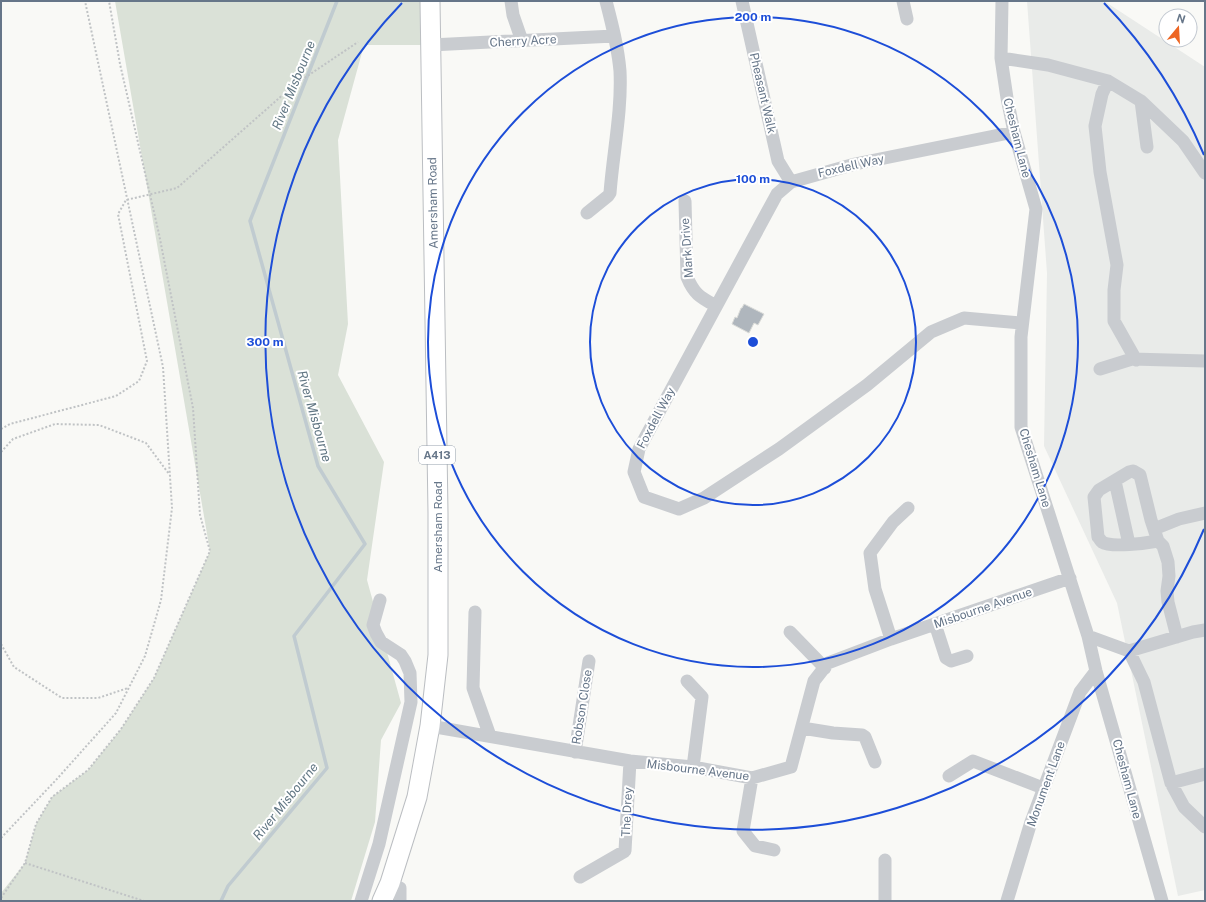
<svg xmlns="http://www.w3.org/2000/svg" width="1206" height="902" viewBox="0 0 1206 902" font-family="'Public Sans',sans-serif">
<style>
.built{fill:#e9ebe9}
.green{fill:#dae1d7}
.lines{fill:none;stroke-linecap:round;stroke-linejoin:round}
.stream{stroke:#c0cbd0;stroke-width:3.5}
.building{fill:#afb6bd;stroke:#dadbd8}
.highway-casing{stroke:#bbbec2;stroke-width:21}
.path{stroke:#c0c3c5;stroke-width:2;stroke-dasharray:2 2;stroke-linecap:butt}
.minor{stroke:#c9ccd0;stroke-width:13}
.highway{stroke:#fff;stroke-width:19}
.ring{fill:none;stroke:#1d4ed8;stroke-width:2}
.labels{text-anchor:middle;stroke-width:4;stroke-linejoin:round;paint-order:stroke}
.shield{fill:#fff;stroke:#949fac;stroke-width:1}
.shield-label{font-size:11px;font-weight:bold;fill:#667689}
.street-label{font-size:12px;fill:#667689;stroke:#fff}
.water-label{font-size:13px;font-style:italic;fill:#627784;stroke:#fff}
.centre{fill:#1d4ed8;stroke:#fff;stroke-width:2}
.ring-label{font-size:12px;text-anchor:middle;font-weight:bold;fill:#1d4ed8;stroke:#fff;stroke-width:4;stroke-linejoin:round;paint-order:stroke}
</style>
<rect width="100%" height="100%" fill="#f9f9f6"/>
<!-- built -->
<path class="built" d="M1027,1H1104L1205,67V890L1178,896L1117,603L1044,446L1047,273Z"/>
<!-- green -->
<path class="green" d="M115,1H430L431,45H364L338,140L348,324L338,375L384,462L367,580L401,703L381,740L375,822L351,901H1V893L25,863L36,824L52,797L88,770L121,729L154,678L210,551Z"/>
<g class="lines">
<!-- stream -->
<path class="stream" d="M221,901L228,886L327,768L294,636L365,544L318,466L250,221L337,1"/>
</g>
<!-- building -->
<path class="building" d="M744,304L764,314L758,325L754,323L749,333L732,324L735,317L737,318L741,308H742Z"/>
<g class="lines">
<defs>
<path id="highway" d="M382,901L390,883L417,797L430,726L438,655V513L430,1"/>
</defs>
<!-- highway casing -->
<use href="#highway" class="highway-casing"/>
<!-- path -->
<path class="path" d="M1,429L10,424L116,396L139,381L147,361L118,214L126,200L177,188L294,85L358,42
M1,452L13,439L55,424L99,425L146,443L169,474
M1,644L14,667L62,698H98L128,688
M1,838L56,780L116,713L145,656L161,600L172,508L163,367L85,1
M25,863L144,901
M1,898L25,863L36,824L52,797L88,770L121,729L154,678L210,551L200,515L193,408L159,234L120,64L109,1"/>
<!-- minor -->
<path class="minor" d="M511,1L513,15L522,41
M742,1L778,161L791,182
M903,1L907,19
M1002,1L1001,58L1007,98L1014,132L1036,209L1021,337V427L1088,636L1096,671L1162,901
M431,45L614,36
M1001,58L1048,65L1108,81L1141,101L1183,141L1205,173
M1108,81L1102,94L1095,126L1100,172L1117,265L1114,290V321L1136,360
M1141,101L1147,147
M1014,132L855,164L791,182L777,194L639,449L634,472L644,497L679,509L704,498L779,449L867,385L931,332L964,318L1022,323
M685,201L687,277C694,294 700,297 716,306
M587,213L608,196L610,193C613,153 622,111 620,71C618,47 612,24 606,1
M1100,369L1132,359L1205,361
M1115,481L1129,544
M1154,529L1179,519L1205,513
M1158,541C1147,543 1111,548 1102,542C1101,541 1099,538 1098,537L1094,497L1099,490L1129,472L1133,471L1140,475L1151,520L1158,541L1163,546L1168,562L1169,576L1167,591L1168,602L1177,637
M475,612L473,688L490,736
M935,624L946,658L951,661L967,656
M790,632L825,668
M1088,636L1129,651L1193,632L1205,630
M891,639L875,589L870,553L893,522L908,508
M1129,651L1144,682L1171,783L1184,807L1205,827
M687,681L702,697L693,767
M430,726L630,761L693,767L752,778L791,767L814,681L828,663L891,639L1070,578
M802,728L833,733L862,735L865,737L875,762
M575,752L589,661
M949,776L973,761L1043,788
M752,778L743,831L755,846L774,850
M1171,783L1205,774
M885,860V901
M580,877L625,851L630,761
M390,883L400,888V901
M361,901L379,844L411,702L410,673L405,661L401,655L381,642L376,633L373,625L380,600
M1007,901L1031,822L1080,692L1096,671"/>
<!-- highway -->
<use href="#highway" class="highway"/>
</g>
<!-- distance rings -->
<g class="ring">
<circle cx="753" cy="342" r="163"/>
<circle cx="753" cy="342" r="325"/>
<path d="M1204 529A488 488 0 1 1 402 3M1104 3A488 488 0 0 1 1204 155"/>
</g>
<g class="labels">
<!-- shield labels -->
<rect class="shield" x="419" y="446" width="36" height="18" rx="3"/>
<g class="shield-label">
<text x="437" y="459">A413</text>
</g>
<!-- street labels -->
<g class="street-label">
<text transform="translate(523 41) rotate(-3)" y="4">Cherry Acre</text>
<text transform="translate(763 93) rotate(77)" y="4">Pheasant Walk</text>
<text transform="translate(1017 138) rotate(76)" y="4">Chesham Lane</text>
<text transform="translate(851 166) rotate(-13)" y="4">Foxdell Way</text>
<text transform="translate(433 203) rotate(-91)" y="4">Amersham Road</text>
<text transform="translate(687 248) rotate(-94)" y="4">Mark Drive</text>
<text transform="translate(656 418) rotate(-62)" y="4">Foxdell Way</text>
<text transform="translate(1035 468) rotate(73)" y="4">Chesham Lane</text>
<text transform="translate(438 527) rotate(-90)" y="4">Amersham Road</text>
<text transform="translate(983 608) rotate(-19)" y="4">Misbourne Avenue</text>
<text transform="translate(582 707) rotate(-81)" y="4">Robson Close</text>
<text transform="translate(698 770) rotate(7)" y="4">Misbourne Avenue</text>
<text transform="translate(1127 779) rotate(75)" y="4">Chesham Lane</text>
<text transform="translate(1046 784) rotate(-70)" y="4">Monument Lane</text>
<text transform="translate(627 812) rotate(-87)" y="4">The Drey</text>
</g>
<!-- water labels -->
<g class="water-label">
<text transform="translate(293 85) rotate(-68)" y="5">River Misbourne</text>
<text transform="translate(315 416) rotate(74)" y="5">River Misbourne</text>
<text transform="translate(285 801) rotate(-51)" y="5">River Misbourne</text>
</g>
</g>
<circle cx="753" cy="342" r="6" class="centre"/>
<g class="ring-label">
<text x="753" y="21">200 m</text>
<text x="753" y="183">100 m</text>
<text x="265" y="346">300 m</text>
</g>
<!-- border -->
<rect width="1206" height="902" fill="none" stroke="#667689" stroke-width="4"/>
<!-- north arrow -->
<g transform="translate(1178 28) rotate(18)"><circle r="19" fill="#ffffff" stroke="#c2c8d0"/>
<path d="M0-3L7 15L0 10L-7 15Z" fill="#ed6522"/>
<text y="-6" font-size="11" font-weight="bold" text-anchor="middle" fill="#667689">N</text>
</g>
</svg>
